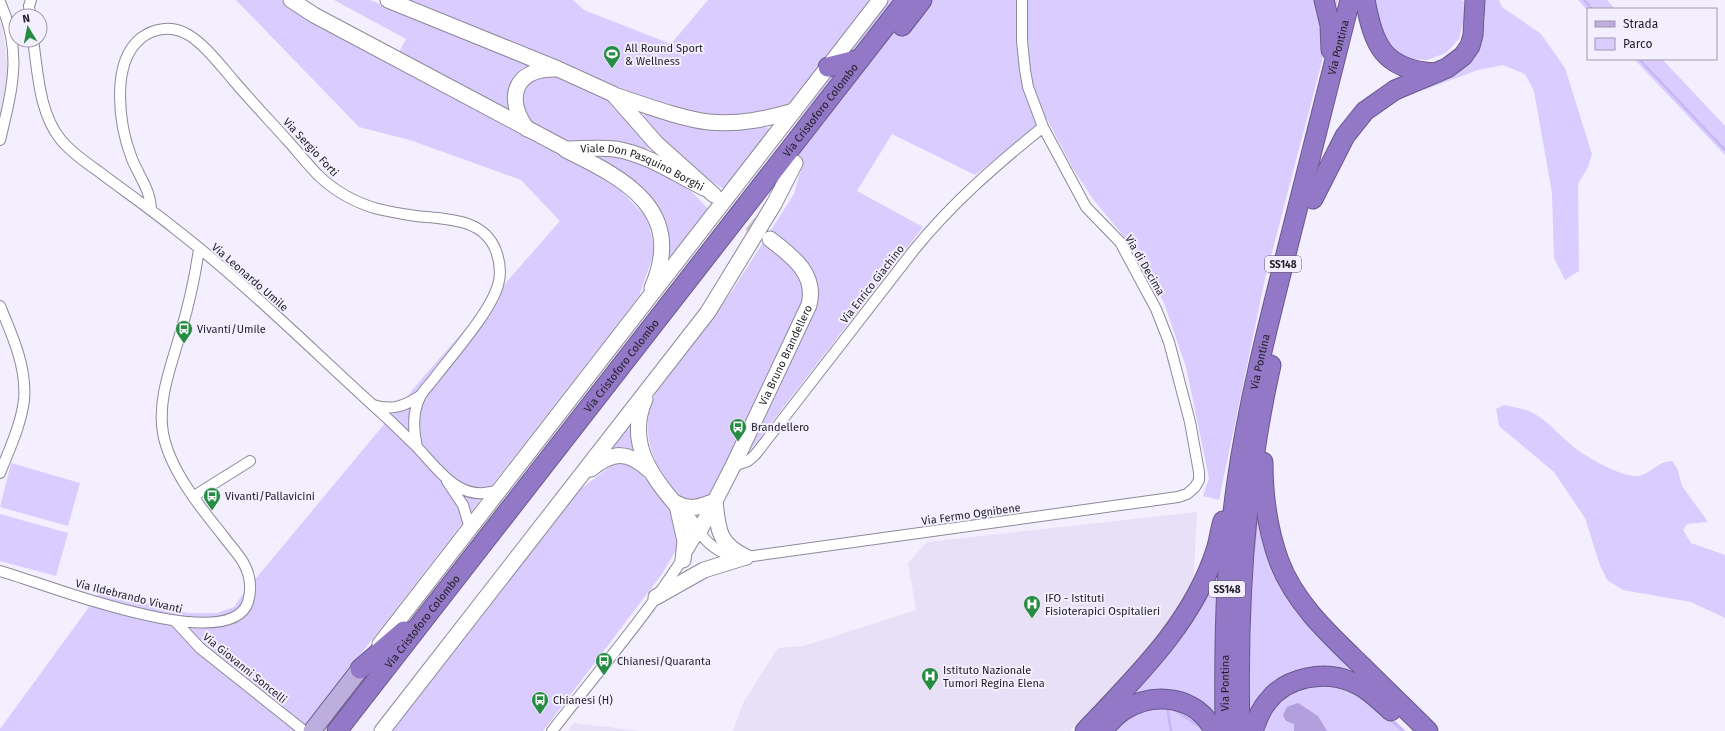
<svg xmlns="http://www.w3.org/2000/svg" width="1725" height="731" viewBox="0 0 1725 731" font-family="'Fira Sans',sans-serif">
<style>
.built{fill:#e7e0f7}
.green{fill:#daccfe}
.forest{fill:#b39fde}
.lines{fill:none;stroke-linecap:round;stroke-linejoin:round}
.stream{stroke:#c8b5f5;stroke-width:2.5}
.secondary-tunnel{stroke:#c9c5d3;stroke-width:15;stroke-dasharray:15 8;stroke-linecap:butt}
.street-casing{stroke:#8d8998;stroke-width:12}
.secondary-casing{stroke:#8d8998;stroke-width:17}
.primary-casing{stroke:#6a588d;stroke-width:19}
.highway-casing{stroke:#6a588d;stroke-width:21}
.street{stroke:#fff;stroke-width:10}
.secondary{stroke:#fff;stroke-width:15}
.primary{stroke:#beaedd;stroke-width:17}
.highway{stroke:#9278c6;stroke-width:19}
.labels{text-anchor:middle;stroke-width:4;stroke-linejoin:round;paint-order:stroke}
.shield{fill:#f3efff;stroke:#5f5d66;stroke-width:1}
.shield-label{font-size:10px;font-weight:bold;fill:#201e24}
.street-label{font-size:11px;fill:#201e24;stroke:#f3efff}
.poi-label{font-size:11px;fill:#201e24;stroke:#f3efff;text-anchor:start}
</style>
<rect width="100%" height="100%" fill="#f3efff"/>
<!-- built -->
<path class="built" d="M0,22L3,31L8,72L0,116Z
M1197,512L1193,591L1148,654L1070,731H733L743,703L778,648L804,646L916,610L908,563L927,542Z
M574,723L640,731H568Z"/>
<!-- green -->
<path class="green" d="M236,0H282L616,186L647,218L655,250L639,296L301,731H0V729L100,592L188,613H217L234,607L243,594L425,375L560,221L521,180L410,140L359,127Z
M334,0H370L531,65L521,69L511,84L512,116L398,54L406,39Z
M403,0H573L584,10L671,44L708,0H869L799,96L776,112L728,118L684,110L633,94Z
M887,0H1338L1265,279L1219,500L1203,496L1209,478L1186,367L1164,303L1134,249L1093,199L1072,167L1047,119L975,175L892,134L857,191L923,227L751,449L723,468L710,492L662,574L543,731H389L578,491L616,462L635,464L645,479L658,468C646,437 643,422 657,390L732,291L794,194L802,166L784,140Z
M1372,0H1462L1464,2L1465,16L1459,39L1446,53L1427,60L1412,59L1390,52Z
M1481,0H1499L1502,7L1541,34L1565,68L1592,154L1588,167L1578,184L1579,271L1565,280L1554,258L1552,193L1534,91L1525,74L1503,65L1478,70L1424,90L1428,81L1481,41L1485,20Z
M1578,0H1607L1615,9H1588V11Z
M1634,59H1662L1725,126V155Z
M549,72L610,98L649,142V148L641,151L564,144L530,126L524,107L522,88L530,78Z
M646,113C680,123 700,132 737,129C748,128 760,124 770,129L724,189L700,175L645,123L643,116Z
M588,152L639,160L678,182L693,193L709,210L676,254L671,256L667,255L658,217Z
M1504,405C1512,407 1523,408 1531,412C1548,420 1560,437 1575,448C1588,458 1617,474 1633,476C1648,478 1657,461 1672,461L1677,468L1682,486L1708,522L1687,524L1683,530L1691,543L1725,555V618L1691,602L1623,590L1607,580L1600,565L1585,518L1554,472L1499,426L1496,409Z
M631,421V430L635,451L625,447L611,448Z
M11,463L80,483L68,526L0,507Z
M0,514L68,533L56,576L0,561Z
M1257,518L1263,521L1273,557L1379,687L1300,673L1276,679L1262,691L1246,717L1248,617Z
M1221,545L1216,728L1171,691L1152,690L1120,701Z
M1320,682L1340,683L1371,697L1406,731H1262L1265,716L1287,691Z
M1176,703L1207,731H1109L1123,716Z"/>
<!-- forest -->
<path class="forest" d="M1298,703L1318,716L1327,731H1294V724L1286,721L1283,715L1287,707Z"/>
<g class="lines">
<!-- stream -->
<path class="stream" d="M1584,0L1592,9
M1639,59L1725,150
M1254,551L1257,517
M1167,706L1171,731
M1171,708L1202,728
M1390,719L1403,731"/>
<!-- secondary-tunnel -->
<path class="secondary-tunnel" d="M714,195L768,238"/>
<defs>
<path id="street" d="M0,2C23,52 12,90 0,140
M30,16L29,6L31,0
M33,40C38,73 39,113 61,140C71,152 85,162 98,171C123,190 149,208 174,228C241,280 302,340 364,397C382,413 399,429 416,446C440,471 460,504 499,490
M151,210C151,191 139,176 132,159C119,126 110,63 141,38C154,28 171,26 185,33C201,40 222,67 234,81C251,101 270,121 288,141C298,152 308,165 319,176C336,192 356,203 378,209C390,212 403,214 416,216C445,219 484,218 496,251C500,262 501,275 498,285C490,313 451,356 433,380C429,385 423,391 420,397C412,413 413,430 417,447
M0,306C12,335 27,367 24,400C21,425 9,450 0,473
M373,405C391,411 405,406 420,396
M733,466L748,461L755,455L914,250C952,203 996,165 1043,127
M447,481L463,505L470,528
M194,496L250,461
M0,571C39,581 229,659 248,602C252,588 250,574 243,562C237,552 228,543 221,533C199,506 169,468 163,433C157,399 172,364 181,331C189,304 195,277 199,249
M175,621L200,648L304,731
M552,731C602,666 658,603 699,532C711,548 726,558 746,557L1178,497L1187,494L1195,487L1199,480V472L1190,422L1169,342L1156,309L1120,242L1086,207L1043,127L1028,87L1025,70L1022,41V0"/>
<g id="secondary">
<path id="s1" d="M291,0L314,15L566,149C582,149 599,147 615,149C647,154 676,174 704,188"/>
<path d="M388,0L558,69L613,94L656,143L714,195"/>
<path d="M614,95C642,104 681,119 709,122C739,125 766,119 794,111"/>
<path d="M527,129C505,98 514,69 555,69"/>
<path d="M566,150C625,179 686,210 652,288"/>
<path id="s2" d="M645,399C621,454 667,492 699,532L733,466L809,305C817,274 792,256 770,239"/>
<path d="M591,469C613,451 628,451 649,470"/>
<path d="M715,501C718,529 718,544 746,557"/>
<path d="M676,503C690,511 700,507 715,501"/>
<path d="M678,510L685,541L683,560"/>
<path d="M656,597L704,570L746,557"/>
<path d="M380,644L880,0"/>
<path d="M382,731L708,312L774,204L795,163"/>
</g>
<path id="primary" d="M312,731L360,669"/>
<g id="highway">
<path d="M1324,0L1330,25L1331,50"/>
<path d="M1365,0C1374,46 1383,69 1434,73"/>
<path d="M902,26L922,0"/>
<path d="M828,67L860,59"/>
<path d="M1313,199L1345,136L1365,111L1395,90L1447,68L1463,56L1470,46L1473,35L1475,0"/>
<path d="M1263,462C1263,496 1267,528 1279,561C1295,604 1331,636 1363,667C1385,689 1407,710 1428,731"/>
<path d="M360,669L404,631"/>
<path id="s3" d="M337,731L906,0"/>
<path d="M1085,731C1136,677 1193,623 1216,550C1219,541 1220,530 1223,521"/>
<path d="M1102,731C1109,723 1116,715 1124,710C1155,691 1197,696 1214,731"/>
<path id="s4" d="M1225,731C1224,647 1225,564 1237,481C1248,404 1267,329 1286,254C1307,169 1329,85 1350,0"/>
<path d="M1240,731C1237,609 1244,484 1271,365"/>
<path d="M1253,731C1257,720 1260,710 1268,701C1286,677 1325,670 1352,682C1367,688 1379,700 1391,711"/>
</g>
</defs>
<!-- street casing -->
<use href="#street" class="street-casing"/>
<!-- secondary casing -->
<use href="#secondary" class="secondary-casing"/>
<!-- primary casing -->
<use href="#primary" class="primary-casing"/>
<!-- highway casing -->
<use href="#highway" class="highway-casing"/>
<!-- street -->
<use href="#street" class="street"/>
<!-- secondary -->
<use href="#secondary" class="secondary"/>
<!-- primary -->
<use href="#primary" class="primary"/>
<!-- highway -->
<use href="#highway" class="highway"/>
</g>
<!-- icons -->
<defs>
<symbol id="stadium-pin" viewBox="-11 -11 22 30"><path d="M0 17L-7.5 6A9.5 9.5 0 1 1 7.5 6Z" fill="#258c42" stroke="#f3efff"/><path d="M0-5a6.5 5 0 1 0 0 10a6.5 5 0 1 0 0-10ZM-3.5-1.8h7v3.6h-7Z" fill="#fff"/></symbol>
<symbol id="bus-pin" viewBox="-11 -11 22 30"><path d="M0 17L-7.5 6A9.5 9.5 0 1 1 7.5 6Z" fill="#258c42" stroke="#f3efff"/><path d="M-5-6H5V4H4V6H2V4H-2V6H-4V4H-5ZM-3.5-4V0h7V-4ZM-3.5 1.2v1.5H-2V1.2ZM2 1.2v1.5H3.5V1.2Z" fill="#fff"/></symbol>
<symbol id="hospital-pin" viewBox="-11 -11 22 30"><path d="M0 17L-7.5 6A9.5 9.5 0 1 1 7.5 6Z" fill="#258c42" stroke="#f3efff"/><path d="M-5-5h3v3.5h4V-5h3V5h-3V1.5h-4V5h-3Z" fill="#fff"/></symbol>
</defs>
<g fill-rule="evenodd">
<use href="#stadium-pin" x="602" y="44" width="20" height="27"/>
<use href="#bus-pin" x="174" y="319" width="20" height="27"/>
<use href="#bus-pin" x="728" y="417" width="20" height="27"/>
<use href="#bus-pin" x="202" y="486" width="20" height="27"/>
<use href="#hospital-pin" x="1022" y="594" width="20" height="27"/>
<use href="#bus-pin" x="594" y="651" width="20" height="27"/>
<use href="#hospital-pin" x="920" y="666" width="20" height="27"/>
<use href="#bus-pin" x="530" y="690" width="20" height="27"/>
</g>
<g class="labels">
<!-- shield labels -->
<g class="shield">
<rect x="1265" y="256" width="36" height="16" rx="3"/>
<rect x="1209" y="581" width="36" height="16" rx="3"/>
</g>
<g class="shield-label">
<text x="1283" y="268">SS148</text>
<text x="1227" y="593">SS148</text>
</g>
<!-- street labels -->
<g class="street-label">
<text dy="4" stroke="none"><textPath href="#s4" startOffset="696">Via Pontina</textPath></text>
<text dy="4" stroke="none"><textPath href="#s3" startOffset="787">Via Cristoforo Colombo</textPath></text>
<text transform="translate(311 147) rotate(47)" y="4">Via Sergio Forti</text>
<text dy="4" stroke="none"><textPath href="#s1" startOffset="393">Viale Don Pasquino Borghi</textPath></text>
<text transform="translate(1145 265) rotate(60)" y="4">Via di Decima</text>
<text transform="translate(250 277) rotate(41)" y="4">Via Leonardo Umile</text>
<text transform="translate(872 284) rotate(-52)" y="4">Via Enrico Giachino</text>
<text dy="4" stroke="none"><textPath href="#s2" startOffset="350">Via Bruno Brandellero</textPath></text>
<text dy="4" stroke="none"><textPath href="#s4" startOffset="372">Via Pontina</textPath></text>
<text dy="4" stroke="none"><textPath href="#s3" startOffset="463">Via Cristoforo Colombo</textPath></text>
<text transform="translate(971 514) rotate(-8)" y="4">Via Fermo Ognibene</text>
<text transform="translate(129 596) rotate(14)" y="4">Via Ildebrando Vivanti</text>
<text dy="4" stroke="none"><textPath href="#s3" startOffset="139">Via Cristoforo Colombo</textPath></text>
<text transform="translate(245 668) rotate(39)" y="4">Via Giovanni Soncelli</text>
<text dy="4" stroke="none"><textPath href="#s4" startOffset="48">Via Pontina</textPath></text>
</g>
<!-- poi labels -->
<g class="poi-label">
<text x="625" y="52">All Round Sport<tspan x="625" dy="13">&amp; Wellness</tspan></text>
<text x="197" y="333">Vivanti/Umile</text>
<text x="751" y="431">Brandellero</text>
<text x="225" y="500">Vivanti/Pallavicini</text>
<text x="1045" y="602">IFO - Istituti<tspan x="1045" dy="13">Fisioterapici Ospitalieri</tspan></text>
<text x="617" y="665">Chianesi/Quaranta</text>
<text x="943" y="674">Istituto Nazionale<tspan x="943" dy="13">Tumori Regina Elena</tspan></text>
<text x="553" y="704">Chianesi (H)</text>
</g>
</g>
<!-- legend -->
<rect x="1587" y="8" width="130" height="52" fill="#f3efff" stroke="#9f9ba7"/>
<rect x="1595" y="21" width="20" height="6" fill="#beaedd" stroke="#9f9ba7"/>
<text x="1623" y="28" font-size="12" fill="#201e24">Strada</text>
<rect x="1595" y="38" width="20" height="12" fill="#daccfe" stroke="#9f9ba7"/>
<text x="1623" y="48" font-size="12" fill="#201e24">Parco</text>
<!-- north arrow -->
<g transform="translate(28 28) rotate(350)"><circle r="19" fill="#f3efff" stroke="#9f9ba7"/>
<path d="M0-3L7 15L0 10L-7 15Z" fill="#258c42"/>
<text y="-6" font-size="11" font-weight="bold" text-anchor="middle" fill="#201e24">N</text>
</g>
</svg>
